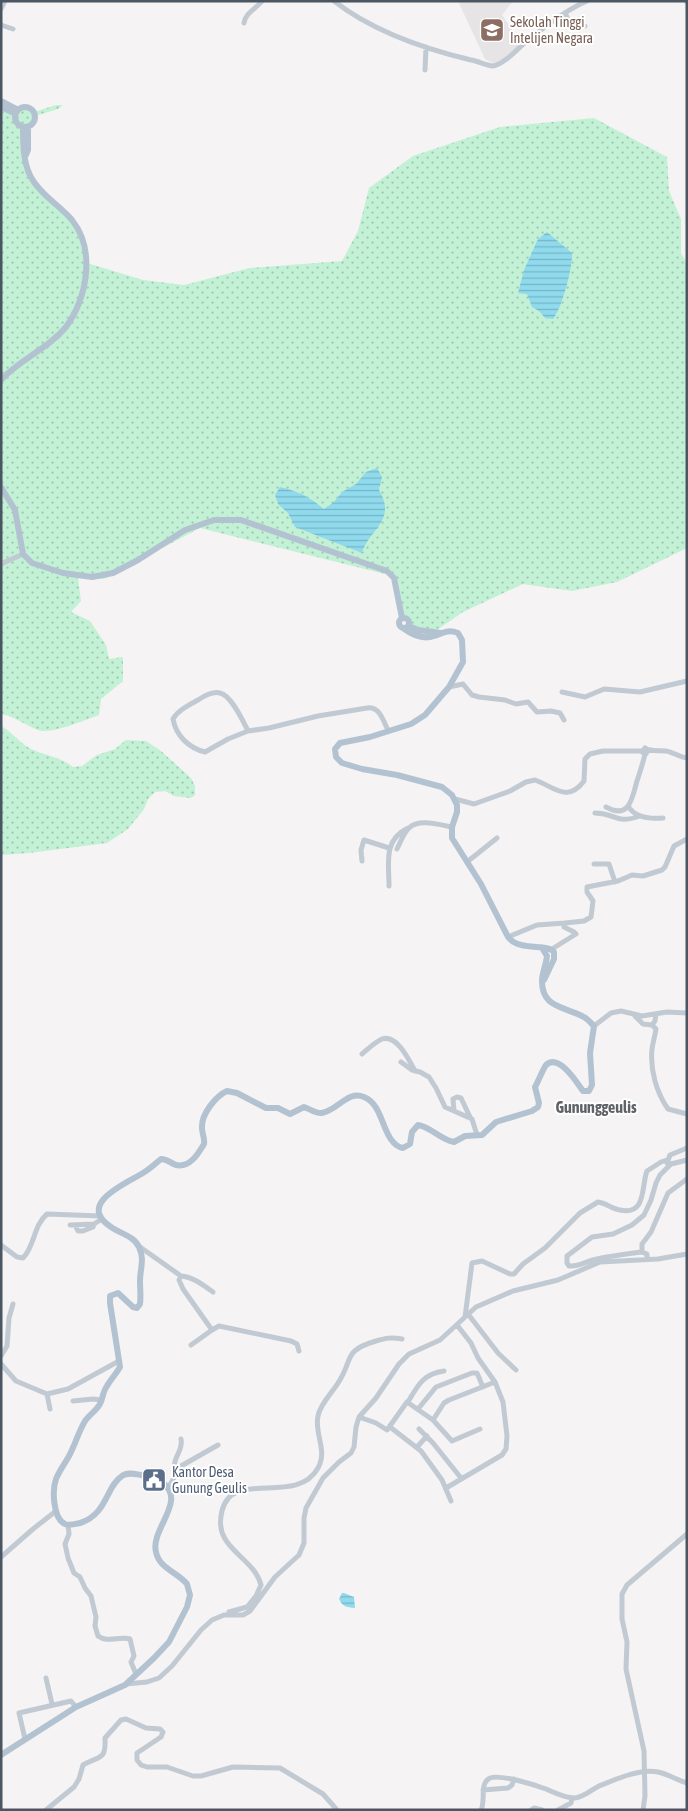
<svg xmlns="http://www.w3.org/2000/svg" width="688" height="1811" viewBox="0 0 688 1811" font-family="'Asap Condensed',sans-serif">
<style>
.education{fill:#e6e4e5}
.grass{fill:url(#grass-dots)}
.water{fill:url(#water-rules)}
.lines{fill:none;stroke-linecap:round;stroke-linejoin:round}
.minor{stroke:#c1cad2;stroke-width:5}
.major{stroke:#b3c2d1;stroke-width:6}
.labels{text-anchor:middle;stroke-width:4;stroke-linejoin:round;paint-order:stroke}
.education-label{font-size:14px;fill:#785e54;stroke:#fff;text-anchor:start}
.service-label{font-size:14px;fill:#4e5e75;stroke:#fff;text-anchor:start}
.quarter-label{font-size:16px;font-weight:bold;fill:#5f6368;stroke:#fff}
</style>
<defs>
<pattern id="grass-dots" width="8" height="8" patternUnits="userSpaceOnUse" patternTransform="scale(1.25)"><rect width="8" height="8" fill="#c3f1d5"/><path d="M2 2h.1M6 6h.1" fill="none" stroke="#a0c6b0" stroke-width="1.8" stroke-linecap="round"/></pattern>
<pattern id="water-rules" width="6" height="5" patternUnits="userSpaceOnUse" patternTransform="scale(1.25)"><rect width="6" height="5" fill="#90daee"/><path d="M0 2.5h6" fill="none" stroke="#78b4c4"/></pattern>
</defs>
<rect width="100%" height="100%" fill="#f5f3f3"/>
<!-- education -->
<path class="education" d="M458,1H513L502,15L523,46L502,62L493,63L485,59Z"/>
<!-- grass -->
<path class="grass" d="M1,101L21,108H28L34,112L56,105H63L58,109L35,116L33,123L28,127L26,156L28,171L79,232L87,263L143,280L184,285L250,268L342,261L358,231L369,188L413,156L500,127L594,118L667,157L669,191L681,219V253L687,263V548L617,582L572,591L523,584L463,612L431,634L417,633L403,615L393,576L200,528L104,579L78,578L81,601L71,612L90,621L106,645L109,659L123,657V681L101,699L99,715C85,720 50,735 38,730C25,725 14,716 1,714Z
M1,726C11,731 17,740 26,746C39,755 58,755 73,767L82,766L97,755L115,749L126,740L146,741L161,751L191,778L195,786V795L191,798L174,796L165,791L155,792L148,799L144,809L128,829L107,843L29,853L1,855Z"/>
<!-- water -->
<path class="water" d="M547,232L572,253C573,266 562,309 553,319L545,318L539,311L532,307L527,294L518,293L524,270L538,239Z
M377,468L382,477L379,490C397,521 370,528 362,553L295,527L288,513L278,504L275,495L280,487C300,492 308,496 324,509L334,502L342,492L356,484L366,472Z
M342,1593H344L354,1597L355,1608C346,1607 343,1607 339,1599Z"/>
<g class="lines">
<!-- minor -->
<path class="minor" d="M334,1C371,30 425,49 471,60C478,61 485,65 493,66C507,63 519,46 531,38C548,24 566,10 587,1
M686,1L687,2
M1,9L5,1
M565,13L571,25L585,26
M244,23C246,12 255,10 262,1
M1,25L13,29
M425,70L426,47
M1,564L23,554
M449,687L463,684L472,695L479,697L505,700L516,704L528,702L537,712L551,711L560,713L564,720
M562,692L585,697L604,689L640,692L687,681
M248,731C243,721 231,695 220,693C213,691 204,696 198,700C189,705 178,710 173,719C176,736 189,748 205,752L228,739L248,731L269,728L318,716L367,708C380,706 383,721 388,730
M648,750L646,754L642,752L645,748C650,752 659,750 666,751C673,752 679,757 687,758
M455,799L474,804L510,791L526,782L535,780C553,786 567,804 584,781L585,759L590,754L603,751H642
M628,806C635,818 651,819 663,818
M606,807C630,820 632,798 637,781C640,772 643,763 645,754
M595,813C617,813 614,825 640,816
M397,849C400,843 404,832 409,828C419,818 440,825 452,827
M362,861L361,850L364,840L389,848
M467,862L497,838
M594,864H609L615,882
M389,886C389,863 383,840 408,828
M508,937L537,925L565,923
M552,949L576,934L574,932L564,927L565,923L584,921L591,917L593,901L587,892V887L618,881L632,875L643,876L662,870L665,867L674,846L687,839
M635,1016L643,1024L652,1025L655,1021L656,1014
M652,1025L656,1029C655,1036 653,1042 652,1049C650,1069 656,1092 668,1109L687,1114
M594,1026L611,1013L621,1011L642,1016L667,1012L687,1013
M362,1054C368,1049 375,1042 382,1039C397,1034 409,1060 415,1071
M401,1062L412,1070L420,1072L429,1077L436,1088L445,1107L472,1119L477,1135
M454,1111L453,1099L457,1097L461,1098L470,1117
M687,1148L670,1155L667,1163L671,1164L687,1160
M70,1225L94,1224L102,1219
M75,1225L78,1231H83L93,1227L94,1224
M1,1245L17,1257L23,1258C35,1246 33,1226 47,1214L101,1216
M140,1247L181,1276C193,1277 203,1285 213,1292
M642,1252V1244L651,1232L668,1193L687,1179
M647,1259V1254L642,1252C626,1254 609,1256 593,1260C585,1262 578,1267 569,1266L567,1263V1256L592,1237L613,1234L632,1225L644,1215L651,1200L656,1183L660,1175L671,1164
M181,1276L179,1280L183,1289L212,1330L191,1345
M468,1314L498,1353L516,1370
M465,1317L472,1263L482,1261L510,1274H514L523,1264L545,1248L580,1213L598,1202C606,1203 612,1209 620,1210C647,1216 641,1186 647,1171L661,1162L667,1160
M212,1330L219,1326L291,1341L297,1344L299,1351
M1,1356L7,1346L9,1318L13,1304
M1,1364L16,1381L47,1394L68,1389L119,1361
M47,1394L50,1409
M73,1401L93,1399L101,1400
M408,1402C418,1385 423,1374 444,1371
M418,1409L436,1387L472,1373H477L483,1387
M359,1417L376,1423L387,1430L407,1402L433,1420L452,1441L480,1429
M433,1420L444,1403L449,1400L495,1382
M390,1427L421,1451L442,1480L451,1501
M419,1429L433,1443L461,1478
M417,1447L427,1436
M176,1473C170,1458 184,1452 181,1439
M168,1488L181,1466L218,1445
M446,1488L502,1455L506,1449L507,1436L503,1402L495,1382L478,1358L471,1343L457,1325
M68,1525L69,1534L65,1544L68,1558L74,1573L80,1577L85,1588L91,1596L96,1617L95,1626L98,1636C107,1643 120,1636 130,1639L134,1656L131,1662L136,1674
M1,1557L33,1529L56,1511
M229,1612L247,1607L256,1596L261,1585C253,1555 212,1549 222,1511C232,1468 296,1507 318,1468C328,1450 314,1434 318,1416C320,1404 332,1393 338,1383C354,1359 342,1351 376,1341C386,1338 392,1337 402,1339
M46,1678L52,1704
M126,1684L147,1682L159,1678L172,1666L201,1630L212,1620L224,1615H243L250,1611L275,1577L299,1555L304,1543V1518L306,1508L323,1478L339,1462L351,1453L354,1447L356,1427L359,1417L376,1398L399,1364L409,1354L440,1340L476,1307L513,1291L558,1280L600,1262L658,1259L687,1254
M25,1739L19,1713L71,1701L76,1707
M483,1790L508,1788L512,1785L514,1779
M46,1810L74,1787L79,1779L83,1765C100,1755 106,1761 105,1738L121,1720L126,1719L146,1728L160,1729L163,1732L161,1737L137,1753V1760L141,1765L147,1767H167L193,1776H201L233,1767L280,1768L323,1794L337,1810
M481,1810C486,1801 479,1783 490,1778C501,1774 535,1785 546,1789C555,1793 565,1798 575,1798C584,1797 591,1790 599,1786C614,1780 641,1768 658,1772C668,1774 677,1780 687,1783
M531,1810L534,1808L542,1810
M558,1810L571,1803L572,1798
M643,1810L645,1796L644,1751L626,1669L627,1642L622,1619V1594L627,1585L687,1534"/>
<!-- major -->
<path class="major" d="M1,101L18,110
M1,107L14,113
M15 117a10 10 0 1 1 20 0a10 10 0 1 1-20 0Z
M26,155L28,150V127
M1,380C20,359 48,349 66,327C87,298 96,250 72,220C60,206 44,197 34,182C23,167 23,145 23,127
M1,487L15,510L23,554L32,563L63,573L92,577L113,573L138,560L185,530L214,520H241L387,571L394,578L402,618
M399 623a5 5 0 1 1 10 0a5 5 0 1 1-10 0Z
M409,626L418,630L441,633
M403,628C411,634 423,640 434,636C443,633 448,629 458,633L462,640L463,662L449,687L425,715L411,724L370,737L340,743L335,749L336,757L342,763L362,769L397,775L442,787L452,795L457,805V812L452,827V838L481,884L508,937C520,952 547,943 554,952V959L544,980
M1,1755L76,1707L125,1685L154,1658L169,1642L187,1607L190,1595L187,1584C177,1572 159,1568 156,1552C150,1529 188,1501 162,1482C155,1477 148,1476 141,1475C135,1474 127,1472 122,1476C106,1486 107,1515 80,1523C75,1524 70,1526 65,1524C53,1519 52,1490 56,1479C60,1469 67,1461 71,1452C76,1442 79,1431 85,1421C89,1415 96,1411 100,1404C103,1398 103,1391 107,1386C111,1379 116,1374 120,1367L110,1303V1296L118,1293L133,1307L137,1308L140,1304C141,1296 140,1289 140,1281C140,1268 145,1260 139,1247C134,1236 121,1234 111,1227C76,1204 125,1184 143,1173C150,1169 155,1164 161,1159C168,1159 170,1163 176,1165C190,1168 198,1154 204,1144C205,1138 202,1134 202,1128C201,1114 216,1096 227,1091L237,1093L266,1108H278L290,1114L304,1107C310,1109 316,1114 322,1113C338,1110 348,1090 364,1097C385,1105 382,1144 403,1148L410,1144L412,1132L418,1125C431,1127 441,1140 454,1142L465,1136L482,1135L496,1122L532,1111L538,1107L539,1103L535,1087C538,1082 543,1069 546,1065C559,1053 577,1083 583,1091H589L592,1085L590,1053L594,1026C590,1022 587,1018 582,1016C563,1006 541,1008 542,979C543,971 546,964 547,956L542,948"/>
</g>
<!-- icons -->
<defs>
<symbol id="university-square" viewBox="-11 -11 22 22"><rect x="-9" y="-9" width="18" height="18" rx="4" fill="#8d6e63" stroke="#fff"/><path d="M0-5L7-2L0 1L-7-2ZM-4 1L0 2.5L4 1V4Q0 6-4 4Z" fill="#fff"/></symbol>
<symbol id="civic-square" viewBox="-11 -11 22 22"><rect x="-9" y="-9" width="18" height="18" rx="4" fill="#5c6f8a" stroke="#fff"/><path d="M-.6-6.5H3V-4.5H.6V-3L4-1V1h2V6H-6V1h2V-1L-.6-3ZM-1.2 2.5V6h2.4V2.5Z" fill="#fff"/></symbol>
</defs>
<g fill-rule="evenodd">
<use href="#university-square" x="478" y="16" width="28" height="28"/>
<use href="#civic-square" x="140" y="1466" width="28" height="28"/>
</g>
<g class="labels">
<!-- education labels -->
<g class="education-label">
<text x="510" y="27">Sekolah Tinggi<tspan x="510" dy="16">Intelijen Negara</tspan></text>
</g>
<!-- service labels -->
<g class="service-label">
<text x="172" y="1477">Kantor Desa<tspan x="172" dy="16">Gunung Geulis</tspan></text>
</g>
<!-- quarter labels -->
<g class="quarter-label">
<text x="596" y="1113">Gununggeulis</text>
</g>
</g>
<!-- border -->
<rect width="688" height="1811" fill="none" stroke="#4a5661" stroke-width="5"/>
</svg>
